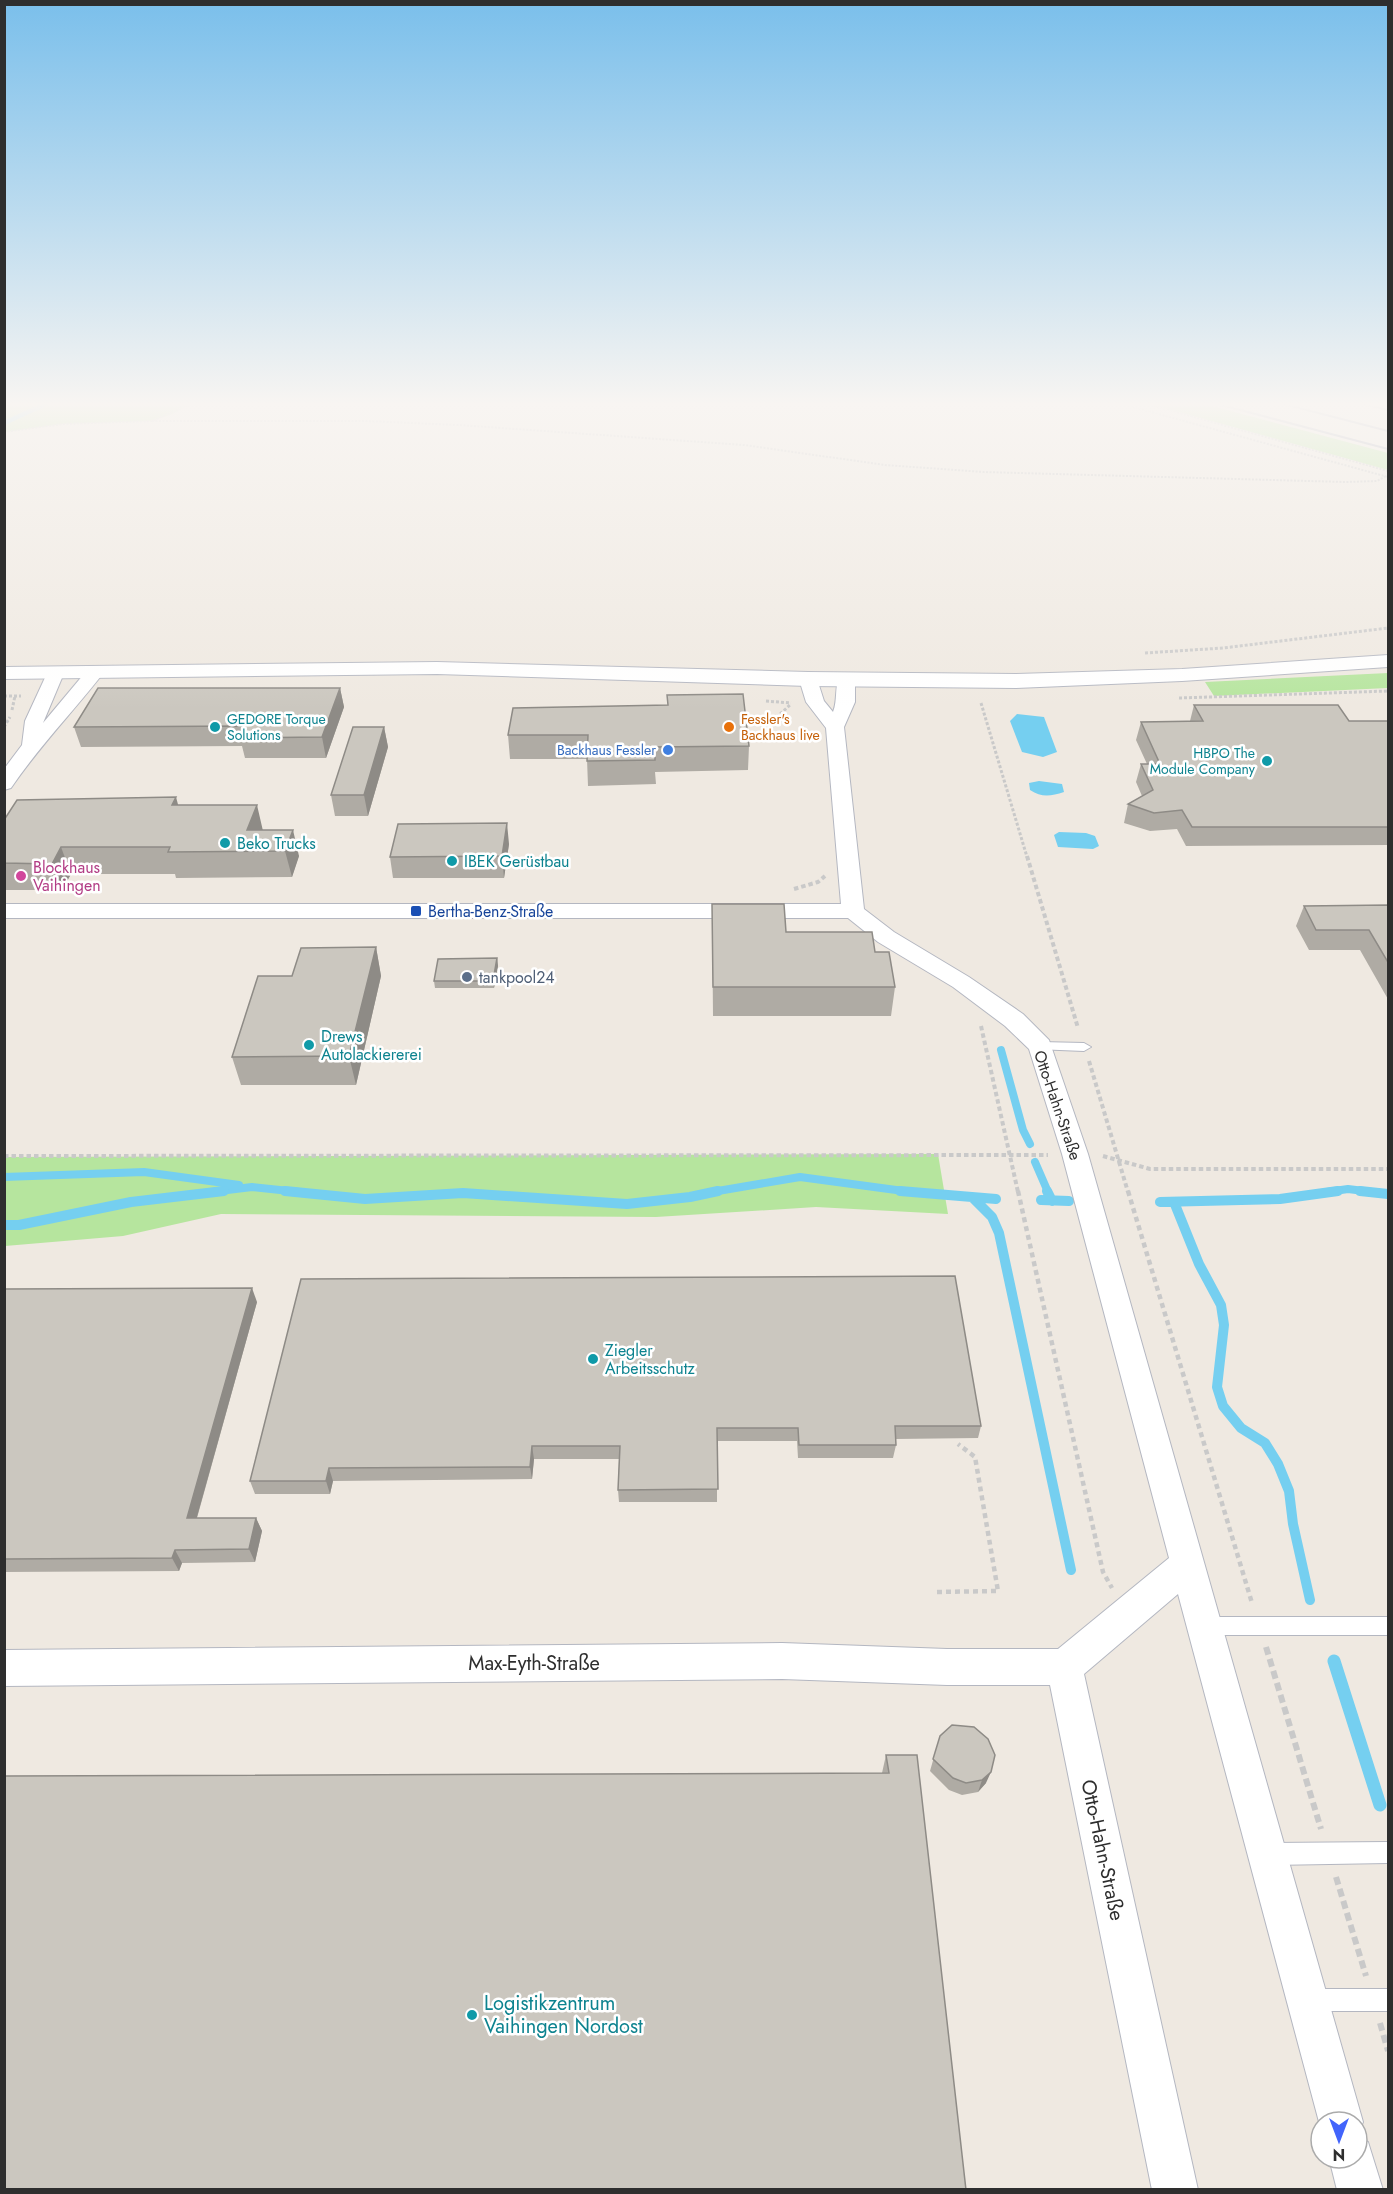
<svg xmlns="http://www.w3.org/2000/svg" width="1393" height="2194" viewBox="0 0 1393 2194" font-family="Jost,sans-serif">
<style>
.green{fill:#b6e59e}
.water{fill:#75cff0}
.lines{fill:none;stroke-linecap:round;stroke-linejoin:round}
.stream-far3{stroke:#75cff0;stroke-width:4.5}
.stream-far2{stroke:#75cff0;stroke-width:8}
.stream-far1{stroke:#75cff0;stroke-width:10}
.stream{stroke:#75cff0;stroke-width:13}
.service-casing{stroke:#b4b7c1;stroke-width:2}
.minor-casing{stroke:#b4b7c1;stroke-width:2}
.tertiary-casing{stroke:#b4b7c1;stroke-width:2}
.path-far4{stroke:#c9c9c9;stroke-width:2;stroke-dasharray:2 1.5;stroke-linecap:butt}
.path-far3{stroke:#c9c9c9;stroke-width:3;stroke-dasharray:3 2;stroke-linecap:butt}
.path-far2{stroke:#c9c9c9;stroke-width:4;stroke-dasharray:4.5 3;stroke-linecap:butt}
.path-far1{stroke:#c9c9c9;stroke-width:4.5;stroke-dasharray:5 4;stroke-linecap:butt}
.path{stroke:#c9c9c9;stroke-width:6;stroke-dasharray:8 4.5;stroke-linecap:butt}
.service{fill:#fff;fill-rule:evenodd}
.minor{fill:#fff;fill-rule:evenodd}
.tertiary{fill:#fff;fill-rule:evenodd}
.rail{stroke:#a3a6b8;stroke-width:2}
.wall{fill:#afaba4}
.shaded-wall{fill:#8e8b86}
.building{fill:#cbc7bf;stroke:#8e8b86;stroke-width:1.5}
.culture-dot{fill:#0f9aa8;stroke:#fff;stroke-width:2}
.food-dot{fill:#e8710a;stroke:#fff;stroke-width:2}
.shop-dot{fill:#3f7fe0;stroke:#fff;stroke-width:2}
.hotel-dot{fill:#d1479c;stroke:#fff;stroke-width:2}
.transit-dot{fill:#1a4fb4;stroke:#fff;stroke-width:2}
.service-dot{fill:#5c6f8a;stroke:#fff;stroke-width:2}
.labels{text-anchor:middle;stroke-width:5;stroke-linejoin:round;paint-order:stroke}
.far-culture-label{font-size:14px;fill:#0d838f;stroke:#fff;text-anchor:start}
.far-food-label{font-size:14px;fill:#c56008;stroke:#fff;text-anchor:start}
.far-shop-label{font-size:14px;fill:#366cbe;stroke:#fff;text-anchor:end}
.culture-label{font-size:16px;fill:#0d838f;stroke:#fff;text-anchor:start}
.hotel-label{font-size:16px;fill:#b23c85;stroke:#fff;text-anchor:start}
.transit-label{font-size:16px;fill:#164399;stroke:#fff;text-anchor:start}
.service-label{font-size:16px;fill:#4e5e75;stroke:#fff;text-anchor:start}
.street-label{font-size:16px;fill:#2e2e2e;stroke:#fff}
.near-street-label{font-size:20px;fill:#2e2e2e;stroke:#fff}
.near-culture-label{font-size:20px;fill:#0d838f;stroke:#fff;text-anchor:start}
</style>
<rect width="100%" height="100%" fill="#efe9e1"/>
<!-- green -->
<path class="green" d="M5,402H195L172,414L152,421L63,424L5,432Z
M1143,402H1197L1388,453V470Z
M1388,673V688L1214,696L1205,682Z
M938,1154L948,1214L816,1207L656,1217L221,1214L123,1236L5,1246V1157Z"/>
<!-- water -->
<path class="water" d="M1017,714L1044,717L1057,752L1043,757L1022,752L1010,721Z
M1039,781L1062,784L1064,792C1051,796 1042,798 1030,790L1029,783Z
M1059,832L1086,833L1095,836L1099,846L1093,849L1058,847L1054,835Z"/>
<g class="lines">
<!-- stream-far3 -->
<path class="stream-far3" d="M4,423L50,402"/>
<!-- stream-far2 -->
<path class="stream-far2" d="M1001,1050L1023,1130L1030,1144
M1035,1162L1048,1192
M4,1177L144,1172L239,1185
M211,1192L252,1187L299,1192
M712,1192L800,1177L911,1192
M1327,1192L1348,1189L1372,1192"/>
<!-- stream-far1 -->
<path class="stream-far1" d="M285,1191L365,1199L463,1193L627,1204L690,1197L718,1191
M900,1191L996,1199
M1047,1191L1052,1201
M1360,1191L1388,1194
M973,1198L992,1217L999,1233L1071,1570
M1041,1200L1069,1201
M1160,1202L1280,1199L1338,1191
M1174,1202L1199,1264L1221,1305L1224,1325L1217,1387L1223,1406L1241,1428L1265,1443L1278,1464L1289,1491L1293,1524L1310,1600
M4,1225H19L131,1202L224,1191"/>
<!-- stream -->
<path class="stream" d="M1334,1661L1380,1805"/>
<defs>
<path id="service" d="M1040,1042L1084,1043L1091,1047L1084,1051L1035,1049L1034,1046Z
M1206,1617H1388V1635H1206L1199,1632L1197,1626L1199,1620Z
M1271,1843L1388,1842V1863L1271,1865L1264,1861L1260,1854L1264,1847Z
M1312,1989H1388V2011H1312L1304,2008L1301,2000L1304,1992Z"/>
<path id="minor" d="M95,667L101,668L104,672L101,676C71,714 38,748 11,788L4,790V769L22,745L25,721L49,669L55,668L64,673L43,723L89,668Z
M808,674L817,679L824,701L833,712C838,700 834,687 840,676L846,675L855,680V702L844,727L864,909L894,932L969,977L1023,1014L1049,1040L1088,1154L1363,2122L1357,2137L1368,2142L1383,2190H1337L1329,2158H1357V2122H1321V2128L1319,2122L1178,1594L1084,1674L1198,2190H1152L1050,1685H947L782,1679L4,1686V1650L782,1643L947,1649H1058L1169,1558L1062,1154L1029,1049L1005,1026L953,987L878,942L848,918H4V904H841L826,728L806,702L799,679Z"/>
<path id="tertiary" d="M1388,655V667L1182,681L1016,688L808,686L437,674L4,679V667L437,662L808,672L1016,674L1182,669Z"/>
</defs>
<!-- service casing -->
<use href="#service" class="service-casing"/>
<!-- minor casing -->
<use href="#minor" class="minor-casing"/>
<!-- tertiary casing -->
<use href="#tertiary" class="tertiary-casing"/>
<!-- path-far4 -->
<path class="path-far4" d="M1115,402L1388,477
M1140,402L1388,471
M152,421H365L459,425L744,445L885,465L983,472L1345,482L1377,481L1386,476
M4,432L63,424L152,421L195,402"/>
<!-- path-far3 -->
<path class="path-far3" d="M1145,653L1223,648L1388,628
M4,696H21
M1179,698L1388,691
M766,701L791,703
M981,703L1027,857
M12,710L15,696
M742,720L750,717H777L791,704
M4,727L10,717"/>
<!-- path-far2 -->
<path class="path-far2" d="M1027,856L1078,1028
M794,889L818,882L825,876
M981,1026L1018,1192
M1089,1061L1128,1192
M4,1156L1048,1155
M1103,1156L1150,1169H1388"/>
<!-- path-far1 -->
<path class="path-far1" d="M1018,1191L1103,1572L1112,1588
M1128,1191L1252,1603
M937,1592L998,1591L975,1457L958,1444"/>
<!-- path -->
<path class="path" d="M1266,1647L1321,1829
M1336,1877L1366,1976
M1380,2023L1388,2051"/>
<!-- service -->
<use href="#service" class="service"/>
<!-- minor -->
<use href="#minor" class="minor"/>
<!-- tertiary -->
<use href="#tertiary" class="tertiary"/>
<!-- rail -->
<path class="rail" d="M1210,402L1388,449
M1276,402L1388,431
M1355,402L1388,410"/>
</g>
<!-- wall -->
<path class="wall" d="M340,688L344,707L326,758H245L242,746L81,747L74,727Z
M1194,705L1349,721H1389V845L1186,846L1177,829L1150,831L1124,823L1128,804L1142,796L1136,782L1141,764H1147L1136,740L1141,722L1190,721Z
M513,708L749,746L748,770L655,772L656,784L588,786L587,759H510L508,735Z
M384,727L388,747L368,816H335L331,795Z
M178,805L263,830L299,856L292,877L176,878L175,874H71L62,890H4V820Z
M509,844L504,878H393L390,857Z
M712,904L786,932L875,952L895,987L891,1016H713Z
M1389,905V1001L1360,950H1309L1296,926L1304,906Z
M376,947L381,976L356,1085H241L232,1057L292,976Z
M497,958L498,966L494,988H435L434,981Z
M301,1279L981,1426L978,1438L896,1439V1445L893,1458H798L797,1441H717V1502H619L618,1490L619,1459H534L532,1479L333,1481L330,1494H255L250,1481Z
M4,1289L257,1302L197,1518H256L262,1531L255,1562L182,1563L179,1571L4,1572Z
M940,1736L986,1783L978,1792L962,1795L949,1790L930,1771Z
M886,1755L966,2190L882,1773Z"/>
<!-- shaded-wall -->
<path class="shaded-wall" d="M340,688L344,707L326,758L322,737Z
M384,727L388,747L368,816L364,795Z
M176,797L183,823L172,805Z
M257,805L263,831L247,830Z
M507,823L509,844L504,878L502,856Z
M293,830L299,856L292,877L285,851Z
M61,847L71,874L62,890L52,864Z
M376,947L381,976L356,1085L349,1056Z
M497,958L498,966L494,988L493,981Z
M252,1288L257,1302L193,1531L187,1518Z
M532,1446L534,1459L532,1479L530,1467Z
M329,1468L333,1481L330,1494L326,1481Z
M256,1518L262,1531L255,1562L249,1549Z
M175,1550L182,1563L179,1571L172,1558Z
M991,1772L986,1783L978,1792L982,1780Z"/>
<!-- building -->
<path class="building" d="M98,688H340L322,737L240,738L245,726L74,727Z
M743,694L749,746L655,747V760L587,761L588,735H508L513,708L668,705L667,695Z
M1194,705H1338L1349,721H1389V827H1192L1182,810L1154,813L1128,804L1153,790L1141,764H1160L1141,722L1203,721Z
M353,727H384L364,795H331Z
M176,797L172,805H257L247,830H293L285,851L168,852L170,847H61L52,864L4,863V820L17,800Z
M507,823L502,856L390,857L398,824Z
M712,904H784L786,932H872L875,952H889L895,987H713Z
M1389,905V964L1369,930H1316L1304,906Z
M376,947L349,1056L232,1057L258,976H292L301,948Z
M497,958L493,981H434L438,959Z
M955,1276L981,1426H895L896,1445H799L798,1428H717L718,1489L618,1490L620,1446H532L530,1467L329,1468L326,1481H250L301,1279Z
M252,1288L187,1518H256L249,1549L175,1550L172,1558L4,1559V1289Z
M952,1725L974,1727L988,1739L995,1755L991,1772L982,1780L966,1783L953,1778L933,1759L940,1736Z
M886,1755H917L966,2190H4V1776L889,1773Z"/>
<!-- sky -->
<linearGradient id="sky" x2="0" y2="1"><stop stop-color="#7abfeb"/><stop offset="0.57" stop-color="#f8f5f2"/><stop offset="1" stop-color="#f8f5f2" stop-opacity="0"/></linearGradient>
<rect width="1393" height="709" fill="url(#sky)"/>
<!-- markers -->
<g class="culture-dot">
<circle cx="215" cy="727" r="6"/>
<circle cx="1267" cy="761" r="6"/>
<circle cx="225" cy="843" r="6"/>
<circle cx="452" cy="861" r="6"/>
<circle cx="309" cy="1045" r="6"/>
<circle cx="593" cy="1359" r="6"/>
<circle cx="472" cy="2015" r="6"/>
</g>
<circle class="food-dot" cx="729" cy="727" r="6"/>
<circle class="shop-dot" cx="668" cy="750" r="6"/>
<circle class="hotel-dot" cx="21" cy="876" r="6"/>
<rect class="transit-dot" x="410" y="905" width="12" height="12" rx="3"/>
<circle class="service-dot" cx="467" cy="977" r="6"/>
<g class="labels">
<!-- far-culture labels -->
<g class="far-culture-label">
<text x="227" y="724">GEDORE Torque<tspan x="227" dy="16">Solutions</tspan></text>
<text x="1255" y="758" text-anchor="end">HBPO The<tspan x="1255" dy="16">Module Company</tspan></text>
</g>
<!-- far-food labels -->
<g class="far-food-label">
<text x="741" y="724">Fessler's<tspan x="741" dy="16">Backhaus live</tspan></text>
</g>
<!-- far-shop labels -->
<g class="far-shop-label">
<text x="656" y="755">Backhaus Fessler</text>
</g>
<!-- culture labels -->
<g class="culture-label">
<text x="237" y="849">Beko Trucks</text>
<text x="464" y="867">IBEK Gerüstbau</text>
<text x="321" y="1042">Drews<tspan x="321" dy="18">Autolackiererei</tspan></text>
<text x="605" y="1356">Ziegler<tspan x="605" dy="18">Arbeitsschutz</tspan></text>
</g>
<!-- hotel labels -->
<g class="hotel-label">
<text x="33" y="873">Blockhaus<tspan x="33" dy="18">Vaihingen</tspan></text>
</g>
<!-- transit labels -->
<g class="transit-label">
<text x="428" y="917">Bertha-Benz-Straße</text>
</g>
<!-- service labels -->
<g class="service-label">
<text x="479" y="983">tankpool24</text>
</g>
<!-- street labels -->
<g class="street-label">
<text transform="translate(1058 1105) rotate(71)" y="6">Otto-Hahn-Straße</text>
</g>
<!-- near-street labels -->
<g class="near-street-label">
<text x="534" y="1670">Max-Eyth-Straße</text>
<text transform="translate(1103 1850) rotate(78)" y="7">Otto-Hahn-Straße</text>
</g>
<!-- near-culture labels -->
<g class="near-culture-label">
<text x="484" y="2010">Logistikzentrum<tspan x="484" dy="23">Vaihingen Nordost</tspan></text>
</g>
</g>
<!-- border -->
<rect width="1393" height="2194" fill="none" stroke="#2e2e2e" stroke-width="12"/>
<!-- north arrow -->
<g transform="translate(1339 2140) rotate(180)"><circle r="28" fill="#ffffff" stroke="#ababab" stroke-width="1.5"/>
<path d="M0-4.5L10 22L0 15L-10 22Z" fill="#4264fb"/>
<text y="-9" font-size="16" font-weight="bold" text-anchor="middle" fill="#2e2e2e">N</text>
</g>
</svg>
